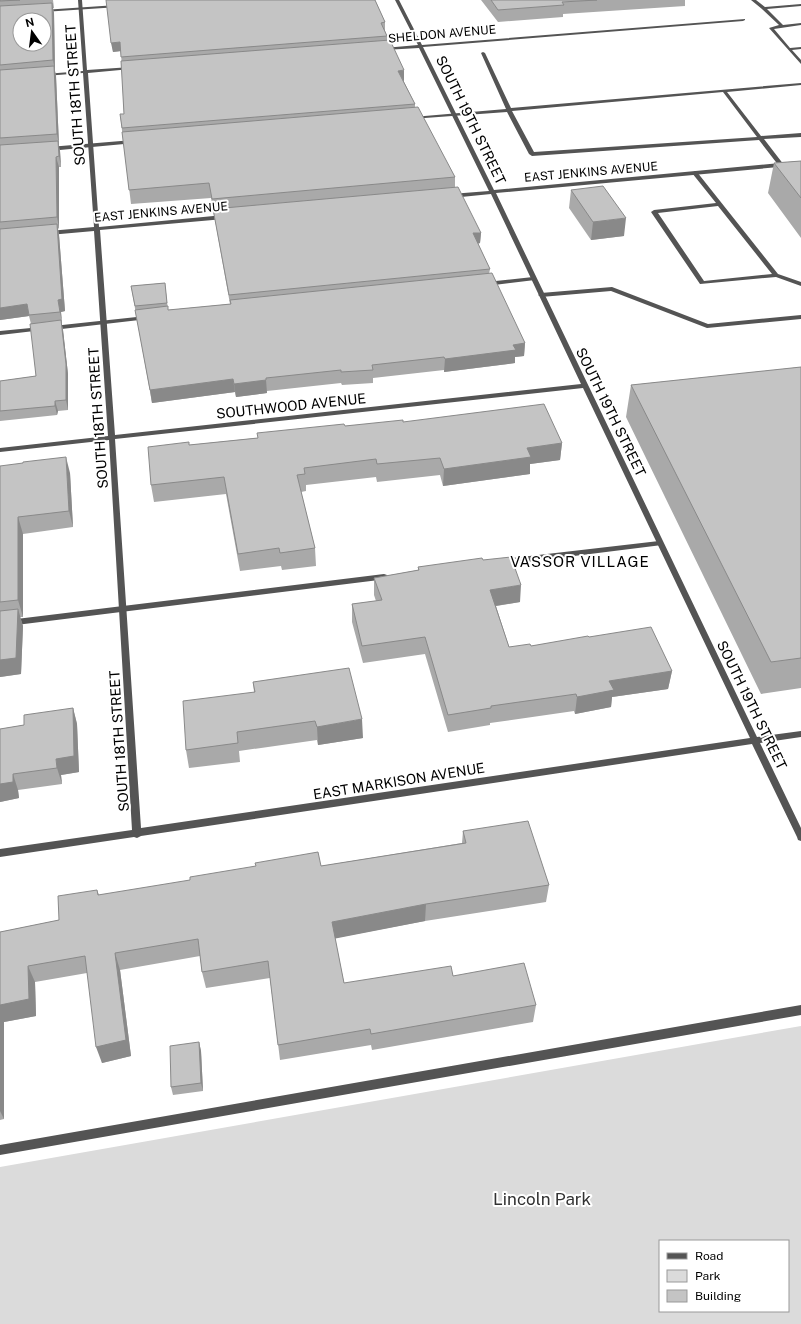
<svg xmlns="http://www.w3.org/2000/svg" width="801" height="1324" viewBox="0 0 801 1324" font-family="'Public Sans',sans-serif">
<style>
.green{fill:#dbdbdb;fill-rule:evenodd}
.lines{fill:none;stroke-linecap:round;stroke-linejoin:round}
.service{fill:#545454;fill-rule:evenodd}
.minor{fill:#545454;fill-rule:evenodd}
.wall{fill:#a9a9a9}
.shaded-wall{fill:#898989}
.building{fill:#c4c4c4;stroke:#898989;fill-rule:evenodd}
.labels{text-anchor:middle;stroke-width:4;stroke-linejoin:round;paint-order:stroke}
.far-street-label{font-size:12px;fill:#000;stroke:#fff}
.street-label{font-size:14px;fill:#000;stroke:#fff}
.neighbourhood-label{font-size:15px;letter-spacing:1px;fill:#000;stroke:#fff}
.near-park-label{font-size:17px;fill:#323232;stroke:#fff}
</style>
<rect width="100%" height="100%" fill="#fff"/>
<!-- green -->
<path class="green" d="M801,1026V1324H0V1167ZM660,1241H788V1311H660Z"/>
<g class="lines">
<!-- service -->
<path class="service" d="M751,0H756L765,7L801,4V6L767,9L783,25L801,23V25L774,29L790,48L801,47V49L792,50L801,60V64L769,28L779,25L762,9Z
M117,5L119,6V7L43,12L41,11L43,10Z
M483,52L485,53L511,108L801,83V85L727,92L761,136L801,133V137L764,139L784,165L781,167L779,166L759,140L532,156L529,154L507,112L411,119V117H413L506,109L481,53ZM723,92L757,137L534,152L512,111Z
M133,140L135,141V143L49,151L46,149L49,147Z
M695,171L697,172L778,274L801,282V286L776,277L700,284L651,212L654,210L716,203L692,173ZM718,206L772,274L704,281L658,213Z
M533,277L536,279L535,280L486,286L483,284L486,282Z
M612,287L708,324L801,315V319L707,328L611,291L541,297L538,295L541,293Z
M146,316L148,317V319L53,330L50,328L53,326Z
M41,327L44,329L43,330L0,335V331Z
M659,541H662L663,543L662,545L503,565L499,562L503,559Z
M384,574L387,575L388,577L387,579L0,627V621Z
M801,1005V1015L0,1155V1145Z"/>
<!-- minor -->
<path class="minor" d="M78,0H82L87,70L131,67L133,68L131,69L88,73L99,227L224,215L227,217L224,219L100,230L115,435L581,384L491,194L451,198L448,196L451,194L489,191L419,48L384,50L382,49L384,48L418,45L395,0H399L422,45L745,19V20L743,21L423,47L494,190L801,161V165L496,193L757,737L801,731V737L760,743L801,828V841L798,840L797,837L752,744L141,836L137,838L134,837L0,857V849L132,830L109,440L0,452V448L108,436L94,231L49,235L46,233L49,231L94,227L83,73L45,76L43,75L45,74L83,71ZM583,388L750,738L141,828L115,439Z"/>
</g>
<!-- wall -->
<path class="wall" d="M0,0H53L54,8H53L54,13L55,71L56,76L59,145H58L60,151L61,167H59V228L58,229L59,235L65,311L61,312L62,323H61L63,330L68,374V410L58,411L57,415L0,421V381L36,376L31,324L29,316L0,320Z
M107,0H375L385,22V31L387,36V40L404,82L415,104V107L455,177V187L481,233L480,243L478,244L490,269L489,274L525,343L524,356L515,357V363L444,372V370L373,378V383L342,385L341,383L267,391V393L236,397L235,392L152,403L131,286L165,283L168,310L230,304L211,198L131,204L120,114H124L121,51L113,52Z
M481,0H685V6L563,14V17L498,22Z
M801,161V238L768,193L774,163Z
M571,190L624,236L591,240L569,208Z
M801,367V688L761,694L626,417L631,385Z
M403,422L562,443L560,460L530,464V474L443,486L440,475L377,482L376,477L306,485V491L301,492L315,548L316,566L282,570L281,566L240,571L226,494L154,502L151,485L189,445L257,438L345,426Z
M0,466L70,473L73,527L23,534V617H20L23,626L21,674L0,677Z
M483,560L520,602L496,606L509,647L531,646L589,637L672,671L668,689L612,697L611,707L575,714L574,711L490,723V725L448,732L425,654L363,663L352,622V604L376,601L374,595V578L418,570V567Z
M253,682L363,738L318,745L317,740L239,751L240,762L189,768L186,750L254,692Z
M73,708L77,724L79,772L61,775L62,784L18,790L19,798L0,802V729L24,725Z
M463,831L549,885L546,902L425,921L335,938L344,983L453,976L536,1005L533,1022L372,1050L371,1045L280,1060L270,978L206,988L202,972L200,956L120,970L131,1056L102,1063L87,973L35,982L36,1016L4,1022V1119L0,1120V932L59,920L97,890L99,895L321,866L462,843Z
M199,1042L201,1051L203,1091L173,1095L171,1087Z"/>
<!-- shaded-wall -->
<path class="shaded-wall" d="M52,3L54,13L55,71L53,60Z
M120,42L121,51L113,52L111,43Z
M54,66L56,76L59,145L57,134Z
M404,70V82L398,71Z
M58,141L60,151L61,167L59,156Z
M56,157L59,167V228L57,217Z
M626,218L624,236L591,240L593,222Z
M57,224L59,235L65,311L61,312L62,323L60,312L58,300Z
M473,233H481L480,243L472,244Z
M27,304L29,316L0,320V308Z
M61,320L63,330L68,374V410L66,400Z
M525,343L524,356L515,357V363L444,372L445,359L513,345Z
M233,379L235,392L152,403L150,390Z
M266,380L267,393L236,397L234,384Z
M55,401L58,411L57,415L55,406Z
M562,443L560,460L530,464V474L443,486L444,469L527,448Z
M66,457L70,473L73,527L69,511Z
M18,517L23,534V617L18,600Z
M521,585L520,602L489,607L490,590Z
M18,609L23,626L21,674L0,677V660Z
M672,671L668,689L612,697L611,707L575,714L577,697L609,681Z
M73,708L77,724L79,772L61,775L62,784L57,768L56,759Z
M362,719L363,738L318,745L317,727Z
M13,774L18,790L19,798L0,802V784Z
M426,904L425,921L333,939L332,922Z
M115,953L120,970L131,1056L102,1063L96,1047Z
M28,966L35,982L36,1016L4,1022V1119L0,1111V1005Z
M199,1042L201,1051L203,1091L201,1083Z"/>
<!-- building -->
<path class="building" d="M0,0H20L0,1Z
M106,0H375L385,22L381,23L387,36L121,57L120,42L111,43Z
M491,0H597L562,2L564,5L498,10Z
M52,3L53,60L0,65V6ZM20,20H44V44H20Z
M390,40L404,70L398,71L415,104L122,128L120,114H124L121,61Z
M54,66L57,134L0,138V70Z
M418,107L455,177L212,199L209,183L129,190L122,132Z
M58,141L59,156L56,157L57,217L0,222V145Z
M801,161V198L774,163Z
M603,186L626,218L593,222L571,190Z
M458,187L481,233H473L490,269L229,295L213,209Z
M57,224L62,299L58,300L60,312L29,315L27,304L0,308V229Z
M492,273L525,343L513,345L516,350L445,359L444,357L372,365L373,370L341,372V370L266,378V380L234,384L233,379L150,390L135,310L168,306V310L231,304L230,300Z
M165,283L167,303L135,306L131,286Z
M61,320L66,364V400L55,401V406L0,411V381L36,376L30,324Z
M801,367V658L771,662L631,385Z
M544,404L562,443L527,448L531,457L444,469L440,458L377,464L376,459L304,468L305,474L297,475L315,548L280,553L279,548L238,554L224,477L151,485L148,447L189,442V445L258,438L257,433L344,424L345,426L403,420V422Z
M66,457L69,511L18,517V600L0,602V466L23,463V462Z
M511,557L521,585L490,590L509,647L530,644L531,646L588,636L589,637L651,627L672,671L609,681L614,690L577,697L576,694L491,706V708L448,715L425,637L362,646L352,604L382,600L374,578L419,570L418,567L482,558L483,560Z
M18,609L16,658L0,660V611Z
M349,668L362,719L317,727L315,721L237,732L238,743L186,750L183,701L255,692L253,682Z
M73,708L74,756L56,759L57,768L13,774V782L0,784V729L24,725V715Z
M528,821L549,885L426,904L332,922L344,983L451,966L453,976L524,963L536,1005L371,1034L370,1029L278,1045L268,961L202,972L198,939L115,953L126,1040L96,1047L85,956L28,966L29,999L0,1005V932L59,920L58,896L97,890L98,895L190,880V877L256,866L255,863L318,852L321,866L466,843L463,831Z
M199,1042L201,1083L171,1087L170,1046Z"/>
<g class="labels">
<!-- far-street labels -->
<g class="far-street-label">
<text transform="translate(442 34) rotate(-5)" y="4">SHELDON AVENUE</text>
<text transform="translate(591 172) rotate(-5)" y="4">EAST JENKINS AVENUE</text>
<text transform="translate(161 212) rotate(-5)" y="4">EAST JENKINS AVENUE</text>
</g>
<!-- street labels -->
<g class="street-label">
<text transform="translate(75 95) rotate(-94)" y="5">SOUTH 18TH STREET</text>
<text transform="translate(471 120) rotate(64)" y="5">SOUTH 19TH STREET</text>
<text transform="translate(291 406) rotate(-6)" y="5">SOUTHWOOD AVENUE</text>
<text transform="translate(611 412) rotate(64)" y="5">SOUTH 19TH STREET</text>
<text transform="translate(98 418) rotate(-94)" y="5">SOUTH 18TH STREET</text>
<text transform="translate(752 705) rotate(64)" y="5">SOUTH 19TH STREET</text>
<text transform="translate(119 741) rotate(-94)" y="5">SOUTH 18TH STREET</text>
<text transform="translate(399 781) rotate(-9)" y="5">EAST MARKISON AVENUE</text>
</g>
<!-- neighbourhood labels -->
<g class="neighbourhood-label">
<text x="580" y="567">VASSOR VILLAGE</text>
</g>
<!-- near-park labels -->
<g class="near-park-label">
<text x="542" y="1205">Lincoln Park</text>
</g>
</g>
<!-- legend -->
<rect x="659" y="1240" width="130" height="72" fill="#ffffff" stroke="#999999"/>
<rect x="667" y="1253" width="20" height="6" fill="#545454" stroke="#999999"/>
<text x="695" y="1260" font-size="12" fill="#000000">Road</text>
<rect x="667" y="1270" width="20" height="12" fill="#dbdbdb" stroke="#999999"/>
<text x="695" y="1280" font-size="12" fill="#000000">Park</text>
<rect x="667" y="1290" width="20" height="12" fill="#c4c4c4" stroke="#999999"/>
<text x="695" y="1300" font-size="12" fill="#000000">Building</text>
<!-- north arrow -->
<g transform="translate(32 32) rotate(346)"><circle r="19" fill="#ffffff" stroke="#999999"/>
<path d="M0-3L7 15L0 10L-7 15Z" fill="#000000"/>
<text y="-6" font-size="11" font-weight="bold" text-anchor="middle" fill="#000000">N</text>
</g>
</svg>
